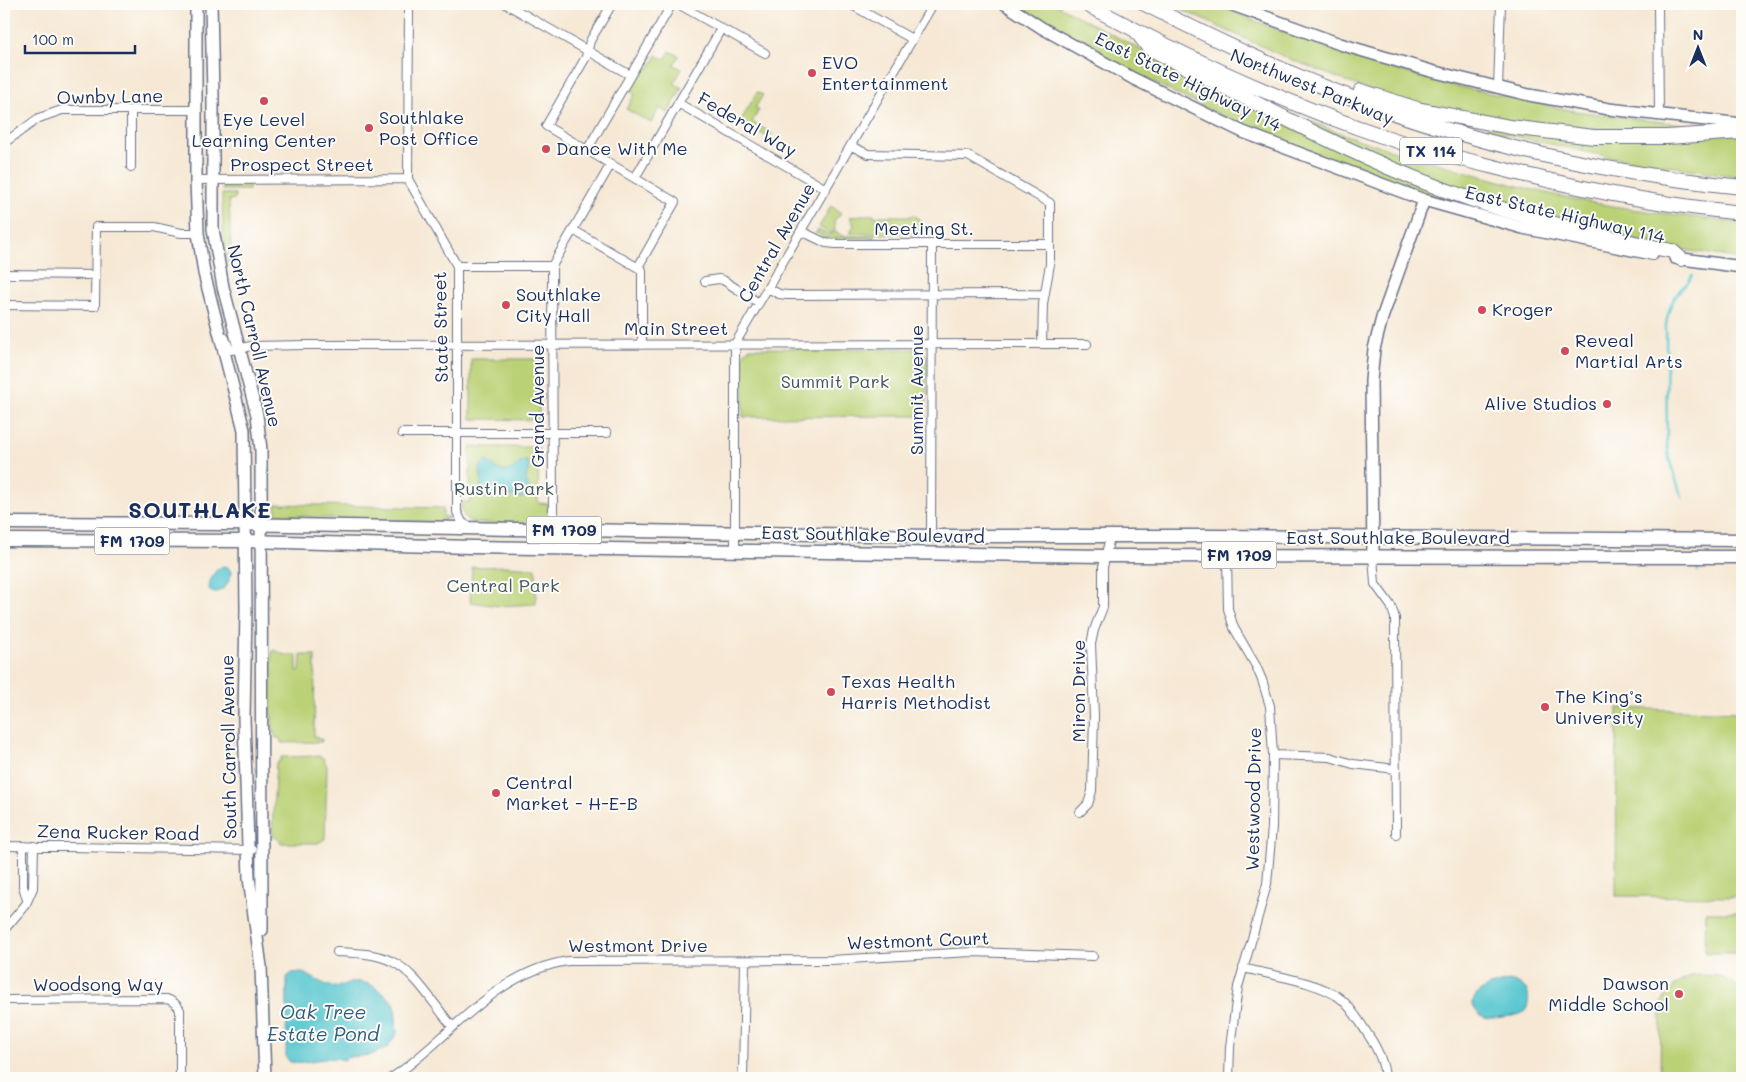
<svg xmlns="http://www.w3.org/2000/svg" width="1746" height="1082" viewBox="0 0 1746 1082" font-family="Mali,sans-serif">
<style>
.green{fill:#bad176;stroke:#6a806a}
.water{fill:#5ac7d0;stroke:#3a7b97}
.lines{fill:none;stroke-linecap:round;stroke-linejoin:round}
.stream{stroke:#5ac7d0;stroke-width:2.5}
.street-casing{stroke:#687087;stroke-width:10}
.secondary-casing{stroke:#687087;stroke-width:14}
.primary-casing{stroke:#687087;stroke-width:15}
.highway-casing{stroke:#687087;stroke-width:16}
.street{stroke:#fff;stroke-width:8}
.secondary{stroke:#fff;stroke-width:11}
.primary{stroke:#fff;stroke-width:12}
.highway{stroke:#fff;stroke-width:14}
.poi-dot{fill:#d1495b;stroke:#fdfcf7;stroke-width:2}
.labels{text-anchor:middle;stroke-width:4;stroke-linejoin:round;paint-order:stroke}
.shield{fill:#fdfcf7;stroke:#5f6c8c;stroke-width:1}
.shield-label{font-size:16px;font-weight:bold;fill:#1b2f5e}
.poi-label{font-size:18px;fill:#1b2f5e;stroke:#fdfcf7;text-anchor:start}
.street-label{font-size:18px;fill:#1b2f5e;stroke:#fdfcf7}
.park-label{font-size:18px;fill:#435864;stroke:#fdfcf7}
.water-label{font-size:19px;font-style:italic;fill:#2e5d80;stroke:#fdfcf7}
.district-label{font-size:22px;font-weight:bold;letter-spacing:1px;fill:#1b2f5e;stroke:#fdfcf7}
</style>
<rect width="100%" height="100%" fill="#fdfcf7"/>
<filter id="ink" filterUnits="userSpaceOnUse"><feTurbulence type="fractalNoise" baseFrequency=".02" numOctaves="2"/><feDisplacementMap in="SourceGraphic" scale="10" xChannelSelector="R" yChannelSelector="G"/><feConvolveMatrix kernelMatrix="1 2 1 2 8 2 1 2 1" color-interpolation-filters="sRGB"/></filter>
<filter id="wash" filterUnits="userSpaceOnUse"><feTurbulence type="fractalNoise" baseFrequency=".0096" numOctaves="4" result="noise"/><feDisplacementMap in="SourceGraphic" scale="20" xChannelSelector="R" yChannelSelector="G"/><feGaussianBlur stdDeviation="1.12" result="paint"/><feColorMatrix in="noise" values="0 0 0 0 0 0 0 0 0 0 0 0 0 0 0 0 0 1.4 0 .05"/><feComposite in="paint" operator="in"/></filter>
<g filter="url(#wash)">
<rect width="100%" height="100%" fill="#f6e8d4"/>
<!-- green -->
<path class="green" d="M1015,4H1055L1160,60L1477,206V209C1314,163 1158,94 1015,4Z
M1169,4H1213L1293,36L1362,60L1447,84L1574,111L1696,126V130L1598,131L1523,126L1404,101L1355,85L1285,57Z
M670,51L679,56L674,65L682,69L674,83L682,88L668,113L659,108L651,123L626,109L635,94L626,89L641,65L649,69L657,55L665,60Z
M757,92L763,95L755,108L759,110L752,122L772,133L769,138L740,122Z
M1308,120C1348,138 1391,150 1434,162C1480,176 1526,189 1573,199C1629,210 1686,216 1742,223V259L1665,247L1567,225L1392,165L1306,121Z
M1487,127L1742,134V177L1610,157L1486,130Z
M223,184H249V190H222Z
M222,194H235V199L229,200L231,248H229V263L228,264L223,230Z
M831,206L841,213L834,221L835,231L830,233L819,227Z
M861,215H875V217H879V216H905V218L913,215L919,219L922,225C920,232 916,234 908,234V232H904V234H879V232H875V234L850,233L854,225L850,217Z
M818,230L829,235L837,232L842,236H875V240H874L873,238H836V240L824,238L817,233L815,234Z
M750,348L922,349L927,357V416L743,417V358L745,352Z
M471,359H539V420L471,419Z
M470,447H539L538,503L548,504V513L545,521L536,524L474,523C463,519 461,513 462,502H470Z
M276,504L443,508V517H450L440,522L360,521L279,514L276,515Z
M506,566L536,568V604L499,606L470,602L472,567Z
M275,650L284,655H297V671H300L301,655H315L314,737H317V739H322V742L281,743V739L276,738C269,724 267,665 273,651Z
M1617,708L1742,712V897L1616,896Z
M320,756L324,759L327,767L325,839L318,843H280V840L274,837L272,831L276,763L281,760V757Z
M1706,912H1742V953H1705Z
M1700,975L1721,976L1736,986H1742V1078H1660L1661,1003L1675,985L1691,976Z"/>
<!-- water -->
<path class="water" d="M485,461C493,463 496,472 506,471C515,470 519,460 527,461L529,466L526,479L529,490L527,495L522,498L501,494L489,499L482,496L479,491C480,487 482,482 481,477C480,470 478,467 485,461Z
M223,566L228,567L231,572C231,582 222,594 211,592L209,588C210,578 214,570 223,566Z
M302,972C310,976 326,986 334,987C342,987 347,983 354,982C371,980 383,993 395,1004L397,1034L387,1048L371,1055L349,1057L344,1060C327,1054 308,1065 290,1062L286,1057L287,977L292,973Z
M1509,981C1528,985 1532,993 1526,1011C1518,1016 1512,1016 1503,1017C1487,1019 1482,1020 1472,1005C1475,988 1495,984 1509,981Z"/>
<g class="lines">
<!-- stream -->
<path class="stream" d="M1682,498L1669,459L1667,443L1666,325C1668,311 1672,298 1682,288C1687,283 1690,282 1692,275
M1698,566V571"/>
</g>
</g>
<g filter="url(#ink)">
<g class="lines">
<defs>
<path id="street" d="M409,4L408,179L457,266V512L462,522L469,527
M506,4L630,75
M612,4L590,41L586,57L546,126L675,202L638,267
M678,4L765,53
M850,4L912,39
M1658,4L1659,115
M1498,88L1501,4
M678,103L826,189
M4,143L39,118L62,110H196
M851,146L868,154L968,156L1050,203V264L1043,304L1042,344
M587,150L672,4
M131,167V110
M635,178L721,29
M196,180L408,179
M573,230L642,270V345
M801,231L826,243L836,244H1050
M457,266H552
M4,274L95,275
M705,281L719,279L723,280L759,303
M768,288L779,294L787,295L1045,294
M4,305L95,306L96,227H154L181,233H198
M225,338L230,350H232L251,346L307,345L1087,344
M402,433H607
M564,529L556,520L553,513L552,266L611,164
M931,536L932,244
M735,550V344L933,4
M1227,555L1228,609L1234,628L1256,666L1262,680L1270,706L1273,755L1272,827L1267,884L1251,942L1238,987L1230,1047L1229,1078
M1373,556L1375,584L1391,606L1395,618L1396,834
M1273,755L1330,757L1353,764L1396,769
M1080,812L1088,804L1092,791L1094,716L1091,644L1094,630L1103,607V567L1110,537
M4,846L252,850
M23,846V886L27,900
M4,930L26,904L33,888L34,846
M337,952C355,953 374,953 391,961C416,972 435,1007 453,1027
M1243,968C1270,975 1321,982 1341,999C1352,1008 1359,1021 1367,1033C1376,1046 1384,1061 1385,1078
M4,1000L167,999C173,1001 177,1004 180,1010V1078
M391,1078C406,1069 419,1057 433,1045C473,1009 513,969 568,961L831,960L971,952L1093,956
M743,1078L745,961"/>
<path id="secondary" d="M196,4V180L198,233L204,273L244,430L246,610L244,718L249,878L261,967L265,1078
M211,4L213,95V229L223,287L257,415L261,450L262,930
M1005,4L1042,28L1134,79L1243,132L1424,200L1523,228L1652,254
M1230,4L1340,44L1431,71L1529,95L1609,109L1742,124
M1675,258L1742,267
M1373,556L1371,381L1374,349L1382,318L1424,200"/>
<path id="primary" d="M4,523L227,524L931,536H1212L1742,540
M4,540L245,541L472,547L1105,556L1742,557"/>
<path id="highway" d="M1086,4C1182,56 1281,102 1385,137C1421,149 1457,158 1494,167C1575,188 1658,205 1742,213
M1145,4C1240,53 1339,98 1441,128C1540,158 1640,177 1742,187
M1137,32L1149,48C1236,92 1323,141 1414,178C1497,212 1585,233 1672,251L1681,259
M1361,91L1417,109L1510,127L1594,137H1667L1742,132"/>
</defs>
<!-- street casing -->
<use href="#street" class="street-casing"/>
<!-- secondary casing -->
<use href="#secondary" class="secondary-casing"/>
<!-- primary casing -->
<use href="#primary" class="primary-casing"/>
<!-- highway casing -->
<use href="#highway" class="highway-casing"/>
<!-- street -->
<use href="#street" class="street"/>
<!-- secondary -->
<use href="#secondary" class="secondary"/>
<!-- primary -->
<use href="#primary" class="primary"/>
<!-- highway -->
<use href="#highway" class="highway"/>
</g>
</g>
<!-- markers -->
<g class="poi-dot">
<circle cx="812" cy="73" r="5"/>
<circle cx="264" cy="101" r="5"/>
<circle cx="369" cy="128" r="5"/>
<circle cx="546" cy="149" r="5"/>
<circle cx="506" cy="305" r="5"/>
<circle cx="1482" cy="310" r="5"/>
<circle cx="1565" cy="351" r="5"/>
<circle cx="1607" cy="404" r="5"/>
<circle cx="831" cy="692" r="5"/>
<circle cx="1545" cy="707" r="5"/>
<circle cx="496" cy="793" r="5"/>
<circle cx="1679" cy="994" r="5"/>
</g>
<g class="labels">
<!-- shield labels -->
<g class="shield">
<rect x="1400" y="137.5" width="62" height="27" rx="4"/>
<rect x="526.5" y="516.5" width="75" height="27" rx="4"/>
<rect x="94.5" y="527.5" width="75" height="27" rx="4"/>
<rect x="1201.5" y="541.5" width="75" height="27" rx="4"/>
</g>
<g class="shield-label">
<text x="1431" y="157">TX 114</text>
<text x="564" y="536">FM 1709</text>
<text x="132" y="547">FM 1709</text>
<text x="1239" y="561">FM 1709</text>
</g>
<!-- poi labels -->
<g class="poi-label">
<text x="822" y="69">EVO<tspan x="822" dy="21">Entertainment</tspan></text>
<text x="379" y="124">Southlake<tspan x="379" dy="21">Post Office</tspan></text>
<text x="264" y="126" text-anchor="middle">Eye Level<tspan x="264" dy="21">Learning Center</tspan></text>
<text x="556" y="155">Dance With Me</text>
<text x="516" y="301">Southlake<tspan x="516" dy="21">City Hall</tspan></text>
<text x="1492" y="316">Kroger</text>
<text x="1575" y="347">Reveal<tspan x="1575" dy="21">Martial Arts</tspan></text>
<text x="1597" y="410" text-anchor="end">Alive Studios</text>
<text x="841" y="688">Texas Health<tspan x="841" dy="21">Harris Methodist</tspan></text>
<text x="1555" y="703">The King’s<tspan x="1555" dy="21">University</tspan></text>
<text x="506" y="789">Central<tspan x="506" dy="21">Market - H-E-B</tspan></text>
<text x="1669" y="990" text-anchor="end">Dawson<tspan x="1669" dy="21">Middle School</tspan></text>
</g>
<!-- street labels -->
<g class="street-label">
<text transform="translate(1188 82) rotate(26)" y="6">East State Highway 114</text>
<text transform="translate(1312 87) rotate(22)" y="6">Northwest Parkway</text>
<text transform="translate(110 97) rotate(-1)" y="6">Ownby Lane</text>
<text transform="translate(747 125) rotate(30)" y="6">Federal Way</text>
<text x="302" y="171">Prospect Street</text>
<text transform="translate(1565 215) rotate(13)" y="6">East State Highway 114</text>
<text x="924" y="235">Meeting St.</text>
<text transform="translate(777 243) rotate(-60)" y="6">Central Avenue</text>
<text transform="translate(441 327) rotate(-91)" y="6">State Street</text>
<text x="676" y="335">Main Street</text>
<text transform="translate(254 336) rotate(77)" y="6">North Carroll Avenue</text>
<text transform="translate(917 390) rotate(-90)" y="6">Summit Avenue</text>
<text transform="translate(538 406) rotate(-90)" y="6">Grand Avenue</text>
<text transform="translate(873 535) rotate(1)" y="6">East Southlake Boulevard</text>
<text x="1398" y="544">East Southlake Boulevard</text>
<text transform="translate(1079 691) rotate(-90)" y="6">Miron Drive</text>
<text transform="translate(229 747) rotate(-91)" y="6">South Carroll Avenue</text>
<text transform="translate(1254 799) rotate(-89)" y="6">Westwood Drive</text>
<text transform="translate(118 833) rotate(1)" y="6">Zena Rucker Road</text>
<text transform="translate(918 941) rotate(-2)" y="6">Westmont Court</text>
<text x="638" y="952">Westmont Drive</text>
<text x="98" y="991">Woodsong Way</text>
</g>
<!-- park labels -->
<g class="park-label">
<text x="835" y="388">Summit Park</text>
<text x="504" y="495">Rustin Park</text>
<text x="503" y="592">Central Park</text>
</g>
<!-- water labels -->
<g class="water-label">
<text x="323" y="1019">Oak Tree<tspan x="323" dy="22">Estate Pond</tspan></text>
</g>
<!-- district labels -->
<g class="district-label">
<text x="200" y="518">SOUTHLAKE</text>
</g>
</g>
<!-- margin -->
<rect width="1746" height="1082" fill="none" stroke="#fdfcf7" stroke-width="20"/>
<!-- north arrow -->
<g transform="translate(1698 48)" stroke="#fdfcf7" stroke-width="4" paint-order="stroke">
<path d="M0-4L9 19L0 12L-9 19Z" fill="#1b2f5e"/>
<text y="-8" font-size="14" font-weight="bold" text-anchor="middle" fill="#1b2f5e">N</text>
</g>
<!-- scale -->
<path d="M25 45v8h110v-8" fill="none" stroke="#1b2f5e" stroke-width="2.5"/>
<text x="32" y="45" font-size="15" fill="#1b2f5e" stroke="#fdfcf7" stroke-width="4" paint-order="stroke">100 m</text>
</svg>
